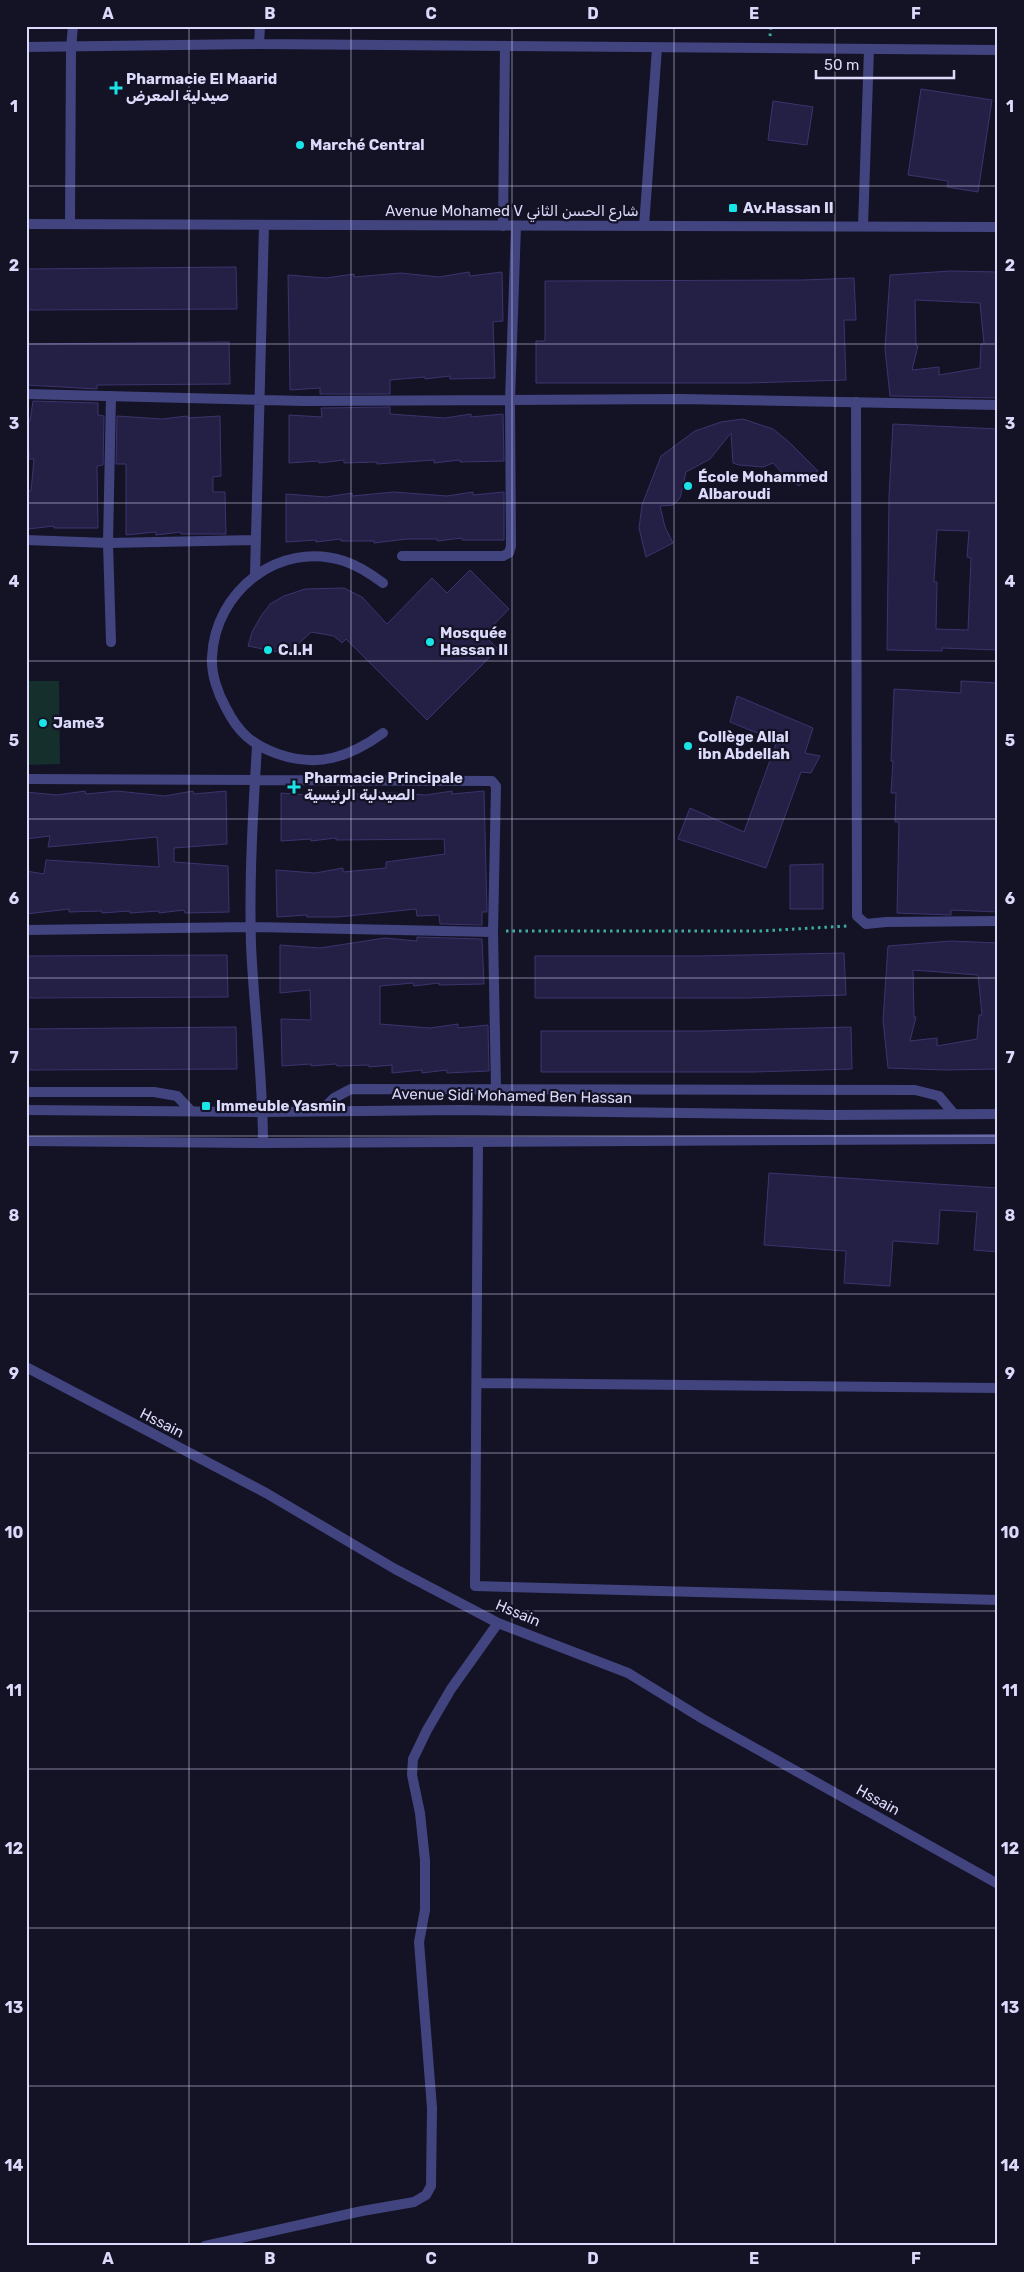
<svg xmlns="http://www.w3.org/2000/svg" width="1024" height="2272" viewBox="0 0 1024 2272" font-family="Rubik,'Noto Sans Arabic',sans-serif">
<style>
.green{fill:#152f2c}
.building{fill:#242045;stroke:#3b346e;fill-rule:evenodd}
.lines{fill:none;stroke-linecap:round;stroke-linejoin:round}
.path{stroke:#3cad9e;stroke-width:3;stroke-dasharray:2.5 4;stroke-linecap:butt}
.service{stroke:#424480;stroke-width:10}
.minor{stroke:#424480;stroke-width:10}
.tertiary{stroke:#424480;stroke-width:10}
.grid{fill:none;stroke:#dbdafb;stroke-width:1;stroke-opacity:0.55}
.poi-dot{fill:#19e4e8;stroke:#141225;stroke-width:2}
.labels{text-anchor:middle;stroke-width:4.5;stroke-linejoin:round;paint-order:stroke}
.poi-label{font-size:15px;font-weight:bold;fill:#dbdafb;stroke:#141225;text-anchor:start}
.street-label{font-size:15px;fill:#dbdafb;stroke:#141225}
.neatline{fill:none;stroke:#dbdafb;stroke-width:2}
.grid-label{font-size:16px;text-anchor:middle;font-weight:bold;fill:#dbdafb}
</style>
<rect width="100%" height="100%" fill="#141225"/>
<!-- green -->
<path class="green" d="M26,681H59L60,764L26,765Z"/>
<!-- building -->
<path class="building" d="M921,89L992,100L978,192L947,187L948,181L908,175Z
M773,101L813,107L807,145L768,140Z
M236,267L237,309L26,310V269Z
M950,271L998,272V398L890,396L885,349L890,275ZM915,300L980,303L984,344H981L980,368L939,375V367L912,370L918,346H916Z
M469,272L470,276L502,272L503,321L493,322L495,378L450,379V376L425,379V377L390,380V394H320V388L290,390L288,275L326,278L354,274V277L401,273L439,277Z
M854,278L856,320H844L846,380L748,383H536V341H545V281L803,280Z
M229,342L230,384L97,385V389L26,385V344Z
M33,401L98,403V415L104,416L103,465L97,466L98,528H54V526L28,529L26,490L31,491L34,459H29V450H26V421H30Z
M390,407V414L445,418L471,414V417L503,414L504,461L460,462V460L434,463V460L377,464V462L344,463V460L319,463V461L289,463V415L322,417L321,408Z
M117,416L162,419L187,416L188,418L220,416L221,476L213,477V492H225L226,534H181V532L156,535V532L126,535V464H116Z
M743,419L773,429L789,442L818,471L799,486L783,474L773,463L763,467L739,465L733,463L731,433L710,459L686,472L680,498L673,505L660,506L665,527L673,543L646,557L639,528L642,505L661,456L695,431L721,422Z
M893,424L998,429V650L942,648V651L887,650L889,496ZM937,530L969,531L967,557L971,558L968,630L936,629L937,582H934Z
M394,492L447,496L473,492V495L504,492V540H462V538L437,541V539H407L374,543V541H341V539L316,542V540L286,542V494L326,497L352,493V496Z
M470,570L509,609L484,635L498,649L427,720L346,639L342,643L334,636L311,632L288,654L248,646L252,632L261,616L270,604L284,596L305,589L344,588L362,597L387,624L432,578L447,593Z
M961,681L998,683V912L951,910V915L897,913L899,822H895L896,793H891L893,761H891L894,689L961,693Z
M737,696L813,728L805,753L820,756L811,773L801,772L766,868L678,839L690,808L744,832L777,741L730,722Z
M85,791L86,794L117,791L165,796L193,791L194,794L226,791L227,844L174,848V862L228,866L229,912L185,913L184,910L159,913V911L130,913V911L102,913V911L69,912V909L26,914V871L44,874L46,860L159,867L157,837L48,847L50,836L26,839V792L57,795Z
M452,791V794L484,791L487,912H482V925L440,924L439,915L417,916L416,909L338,917H307V915L277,917L276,870L315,873L343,868V872L386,868V862L445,854L444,839L336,840V838L311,841V839L281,841V793L320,796L347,792V795L379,792L426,795Z
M823,864V909H790V865Z
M417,937L482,939L484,984L439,985V983L414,986L413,983L380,986V1024L430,1028L458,1024V1028L488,1025L489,1071L447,1073V1070L422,1073V1070L392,1073V1065L369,1067V1065L337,1066L336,1064L311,1066V1064L282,1066L281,1019L311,1020L310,990L280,993V945L320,948L385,938L417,941Z
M951,941L998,943V1069L944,1070L888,1068L883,1020L888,946ZM913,970L978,975L982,1015H979L977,1039L937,1046V1038L910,1041L916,1017H914Z
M844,953L846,995L747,998H535V956H696Z
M227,955L228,997L26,998V956Z
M236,1027L237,1069L26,1070V1029Z
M851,1027L852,1069L754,1072H541V1031H703Z
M769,1173L998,1188V1252L974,1250L977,1212L940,1210L938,1244L893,1241L890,1286L844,1283L846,1251L764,1245Z"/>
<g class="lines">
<!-- path -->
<path class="path" d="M770,36L771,26
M506,931H761L847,926"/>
<!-- service -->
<path class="service" d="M70,223L71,48
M503,226L505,47
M644,226L657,48
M863,226L869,49
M108,543L111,642
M26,1092H154L177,1096L191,1111
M322,1110L334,1098L351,1089L915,1090L939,1096L954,1114"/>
<!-- minor -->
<path class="minor" d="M259,44L260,26
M26,47L259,44L998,50
M71,48L73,26
M26,394L304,401L680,399L998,405
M856,402L857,916L866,924L886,922L998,921
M26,540L108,543L255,540
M108,543L111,396
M402,556H503L509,553L511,546L510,400L516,226
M255,575L264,225
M383,583C371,574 359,566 344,561C279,540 215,591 212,657C211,674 218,694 226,708C238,732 252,745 278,754C318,768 350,757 383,733
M257,746C253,812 249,879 251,945C254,1011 263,1077 263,1143
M26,779L492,781L496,786L493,932L496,1089
M26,930L252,927L493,932
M478,1142L475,1586L998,1600
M26,1367L266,1493L395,1569L498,1623L628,1673L703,1719L998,1884
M477,1383L998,1388
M205,2246L362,2211L414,2202L426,2195L431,2186L432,2108L419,1942L425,1910V1860L420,1813L412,1775L413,1759L427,1730L451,1689L498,1623"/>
<!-- tertiary -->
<path class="tertiary" d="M26,224L998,227
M26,1110L263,1112L461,1110L830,1115L998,1114
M26,1141L263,1143L998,1139"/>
</g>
<!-- grid -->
<path class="grid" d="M189,26V2246M351,26V2246M512,26V2246M674,26V2246M835,26V2246M26,186H998M26,344H998M26,503H998M26,661H998M26,819H998M26,978H998M26,1136H998M26,1294H998M26,1453H998M26,1611H998M26,1769H998M26,1928H998M26,2086H998"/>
<!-- markers -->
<g class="poi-dot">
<path d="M113.5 80.5h5v5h5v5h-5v5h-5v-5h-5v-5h5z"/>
<circle cx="300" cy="145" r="5"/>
<rect x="728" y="203" width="10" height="10" rx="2.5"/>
<circle cx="688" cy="486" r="5"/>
<circle cx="430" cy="642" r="5"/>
<circle cx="268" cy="650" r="5"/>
<circle cx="43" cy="723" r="5"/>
<circle cx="688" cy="746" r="5"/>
<path d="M291.5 779.5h5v5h5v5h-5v5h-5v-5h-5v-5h5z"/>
<rect x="201" y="1101" width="10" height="10" rx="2.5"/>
</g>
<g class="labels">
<!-- poi labels -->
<g class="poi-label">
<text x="126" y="84">Pharmacie El Maarid<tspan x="126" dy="17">صيدلية المعرض</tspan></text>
<text x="310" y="150">Marché Central</text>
<text x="743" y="213">Av.Hassan II</text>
<text x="698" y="482">École Mohammed<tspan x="698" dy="17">Albaroudi</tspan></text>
<text x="440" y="638">Mosquée<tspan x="440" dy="17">Hassan II</tspan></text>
<text x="278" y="655">C.I.H</text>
<text x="53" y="728">Jame3</text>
<text x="698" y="742">Collège Allal<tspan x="698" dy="17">ibn Abdellah</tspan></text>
<text x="304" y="783">Pharmacie Principale<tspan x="304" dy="17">الصيدلية الرئيسية</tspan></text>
<text x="216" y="1111">Immeuble Yasmin</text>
</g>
<!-- street labels -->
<g class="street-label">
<text x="512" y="216">Avenue Mohamed V شارع الحسن الثاني</text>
<text transform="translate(512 1096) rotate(1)" y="5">Avenue Sidi Mohamed Ben Hassan</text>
<text transform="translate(162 1423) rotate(27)" y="5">Hssain</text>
<text transform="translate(518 1613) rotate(23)" y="5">Hssain</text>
<text transform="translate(878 1800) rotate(29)" y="5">Hssain</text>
</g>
</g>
<!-- border -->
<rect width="1024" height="2272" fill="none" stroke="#141225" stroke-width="55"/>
<!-- scale -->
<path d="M816 70v8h138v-8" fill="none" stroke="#dbdafb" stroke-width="2.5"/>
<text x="824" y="70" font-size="15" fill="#dbdafb" stroke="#141225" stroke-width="4" paint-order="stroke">50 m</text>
<rect x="28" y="28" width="968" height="2216" class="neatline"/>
<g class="grid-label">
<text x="108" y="19">A</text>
<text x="270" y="19">B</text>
<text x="431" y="19">C</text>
<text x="593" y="19">D</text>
<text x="754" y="19">E</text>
<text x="916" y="19">F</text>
<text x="14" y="112">1</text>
<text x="1010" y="112">1</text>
<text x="14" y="271">2</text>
<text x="1010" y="271">2</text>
<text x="14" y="429">3</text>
<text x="1010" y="429">3</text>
<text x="14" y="587">4</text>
<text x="1010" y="587">4</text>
<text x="14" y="746">5</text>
<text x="1010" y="746">5</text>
<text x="14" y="904">6</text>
<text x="1010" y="904">6</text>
<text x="14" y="1063">7</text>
<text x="1010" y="1063">7</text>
<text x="14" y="1221">8</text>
<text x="1010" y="1221">8</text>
<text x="14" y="1379">9</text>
<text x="1010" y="1379">9</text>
<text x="14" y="1538">10</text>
<text x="1010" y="1538">10</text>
<text x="14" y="1696">11</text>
<text x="1010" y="1696">11</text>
<text x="14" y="1854">12</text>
<text x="1010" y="1854">12</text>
<text x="14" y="2013">13</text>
<text x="1010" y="2013">13</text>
<text x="14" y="2171">14</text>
<text x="1010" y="2171">14</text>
<text x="108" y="2264">A</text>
<text x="270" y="2264">B</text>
<text x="431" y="2264">C</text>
<text x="593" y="2264">D</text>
<text x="754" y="2264">E</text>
<text x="916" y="2264">F</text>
</g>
</svg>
